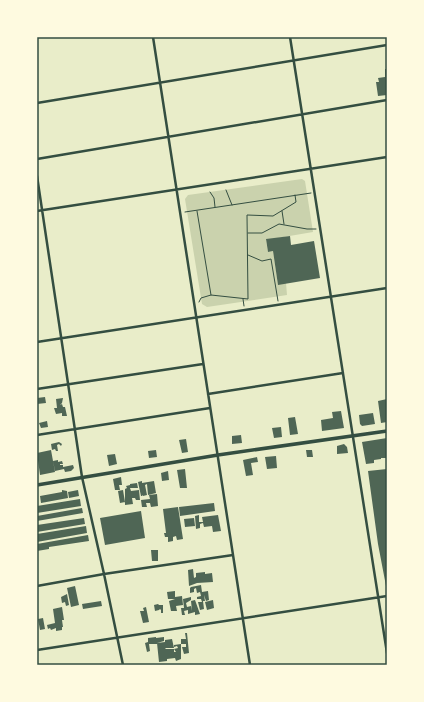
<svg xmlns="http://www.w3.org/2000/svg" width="424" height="702" viewBox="0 0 424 702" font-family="Poppins,sans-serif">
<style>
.green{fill:#cad2ad}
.building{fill:#4f6655}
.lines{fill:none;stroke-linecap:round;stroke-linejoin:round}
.path{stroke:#344e41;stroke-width:1}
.minor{stroke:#344e41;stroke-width:2.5}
.secondary{stroke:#344e41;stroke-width:3.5}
.neatline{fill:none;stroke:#344e41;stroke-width:1.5}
</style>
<rect width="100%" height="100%" fill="#e9edc9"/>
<!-- green -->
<path class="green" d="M302,179L305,181L313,232L266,240L268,252L273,251L278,284L286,283L287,295L207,307L202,304L185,199L188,195Z"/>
<!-- building -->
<path class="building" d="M385,69H387V95L378,96L376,82H379L378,78L385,77Z
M290,236L291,245L314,241L320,278L278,285L273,251L268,252L266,239Z
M45,397L46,403L37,404V398Z
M63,398L62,403L60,405L62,404L63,407H65L67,416H62V413L56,414L54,408H57L56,399Z
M387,399V422L381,423L378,401Z
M341,411L344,428L322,431L321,420L333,418L332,412Z
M373,413L375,424L362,426L360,424L359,415Z
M295,417L298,434L290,435L288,418Z
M47,421L48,427L41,428L39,423Z
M281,427L282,437L274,438L272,428Z
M241,435L242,443L232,444V436Z
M387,438V458H381V459L374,460V463L366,464L362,442Z
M186,439L188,452L182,453L179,440Z
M59,442L62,444L61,446L59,444L57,445L58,451H56L55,449L52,450L51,444Z
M344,444L347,447L348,453L337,454V446Z
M51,450L55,472L40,475L37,453Z
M156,450L157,457L149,458L148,451Z
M306,450H312L313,457H307Z
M115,454L117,464L109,466L107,455Z
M276,456L277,468L267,469L265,457Z
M257,457L258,462L251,463L253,475L246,476L243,460Z
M58,460V462L62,461L63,464H60V465H63V467L73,465L74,468L71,471L65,472L64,469L55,471L53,461Z
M185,469L187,488H180L177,470Z
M387,469V587L386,586L378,544L368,471Z
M168,471L169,480L162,481L161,473Z
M121,477L122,485H119L120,490H115L113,479Z
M142,481V483L154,481L156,493L148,495L147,484L145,485L147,495L143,496L142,495V496H141L138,482Z
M137,483L138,488H130L131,491L139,490L140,500H136L135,498H132L133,504L125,505V489L127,488L126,486L130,485V484Z
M62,490L67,491L68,498L41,503L40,496L62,492Z
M78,490L79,496L69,498L68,492Z
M123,490L125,502L120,503L118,491Z
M157,494L158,506L151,507L150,503H146L147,507H142L141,500L150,499L149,495Z
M80,499L81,506L37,513V506Z
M214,503L215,511L180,516L179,507Z
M178,507L183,539L177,540L176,536L173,537V541L168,542V537H165L164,533H166L163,509Z
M82,508L83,513L37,521V516Z
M141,511L145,538L105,545L100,518Z
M199,515V522H203L202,517L218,515L221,531L213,532L212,526L204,527L203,523L200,524V528L196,529L195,516Z
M84,518L85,524L37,532V525Z
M194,518L195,526L185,527L184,519Z
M86,526L87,533L37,542V534Z
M88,535L89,541L49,547V549L37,551V544Z
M151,550H158V561H152Z
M193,569L194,578L196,577V573L205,572V574L212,573L213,582L197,583L189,586L188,570Z
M201,585L202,592L208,591L209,600L206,601L204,595L205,601H203L204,609L200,610L198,602H202L201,599H197V597L201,596L200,592L197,593L196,588L194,589V592L190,593V588L191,587Z
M75,586L79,605L71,607L67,588Z
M175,591V597L182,596L183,605L176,606L177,611H171L169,601L175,599H168L167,592Z
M67,594L69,605L66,606L65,602L62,603L61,597Z
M191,597V600L186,603L187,607L191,606L192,611L191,601L195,600L200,614L195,615V612L188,614V610L184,611L185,615H182L181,608H184L183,599Z
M213,600L214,608L207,610L205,602Z
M101,601L102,606L83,609L82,604Z
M158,604L159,605H163V613H161V610L160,609L159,610L155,611L154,605Z
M62,607L64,620H62L63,627H62V630L56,631V628L51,630L50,628L48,629L47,625L55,623L53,609Z
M146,607L149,622L143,623L140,611H144L143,608Z
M43,618L45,629L40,630L38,619Z
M185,633H187L189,653L184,654L182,647H186V644H181V639H186Z
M156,637V638L164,637V641L157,643V644H149L150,651L147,652L145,643L148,642V638Z
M172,639L174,648H165L166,649H174V652H176L174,649L178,648L177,646L174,647V645L181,644V659L176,661L175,658L167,659V661L159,662L157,643L165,642V640Z"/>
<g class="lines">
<!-- path -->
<path class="path" d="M226,190L232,205
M210,192L214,198L215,207
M197,211L211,295
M282,211L284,224
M185,212L311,193
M248,233H262L279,224L307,229H316
M248,255L262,261L271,259L278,301
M243,299L244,306
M199,302L201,298L211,295L248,299L247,215L273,216L296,202L295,195"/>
<!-- minor -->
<path class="minor" d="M153,37L250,665
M290,37L387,653
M37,103L387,45
M37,159L387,100
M37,176L82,477L104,574L123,665
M37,211L387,157
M37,342L387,288
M37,389L203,364
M208,394L343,373
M37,435L210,408
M37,586L104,574L233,555
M37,650L387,596"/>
<!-- secondary -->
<path class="secondary" d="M37,485L218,455L387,431"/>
</g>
<!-- border -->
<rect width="424" height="702" fill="none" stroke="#fefae0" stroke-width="76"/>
<rect x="38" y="38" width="348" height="626" class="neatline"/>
</svg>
